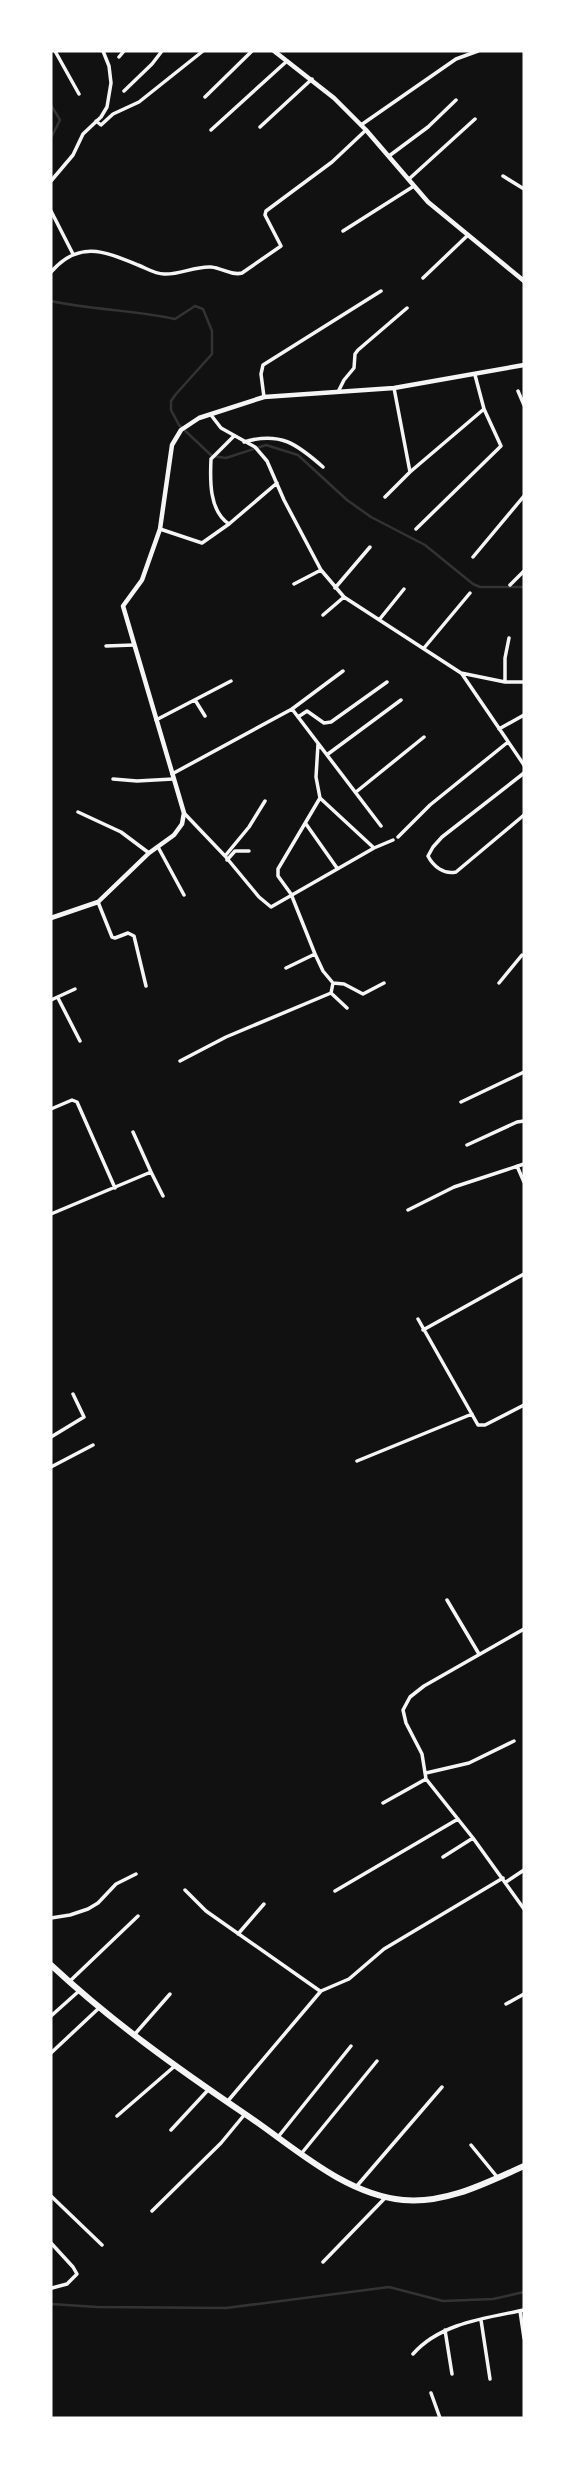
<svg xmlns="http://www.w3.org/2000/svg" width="575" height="2469" viewBox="0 0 575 2469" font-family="'PT Sans Narrow',sans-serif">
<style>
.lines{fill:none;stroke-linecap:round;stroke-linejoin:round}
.stream{stroke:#333;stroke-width:2.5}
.minor{stroke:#f5f5f5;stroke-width:3.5}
.tertiary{stroke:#f5f5f5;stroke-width:4.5}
.trunk{stroke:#f5f5f5;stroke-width:6}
</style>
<rect width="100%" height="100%" fill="#111"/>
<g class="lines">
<!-- stream -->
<path class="stream" d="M51,105L60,120L51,138
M51,301C92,310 134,310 175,319L195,306L203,309L212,331V354L176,394L171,401V410L179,425L212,456L226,458L266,445L298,455L347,500L371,517L425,545L473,584L480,587H524
M51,2304L97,2307L226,2308L389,2287L443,2301L493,2299L524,2292"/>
<!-- minor -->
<path class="minor" d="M55,51L79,94
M119,57L124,51
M124,91L152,64L162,51
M205,97L252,51
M96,121L101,125L113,114L139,102L203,51
M361,125L456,59L478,51
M260,127L312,79
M211,130L287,61
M389,156L428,127L456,100
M503,176L524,189
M409,179L475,119
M51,181L73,155L83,134L101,117L107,107L111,83L109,66L103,51
M51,211L73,254
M343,231L414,186
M51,272C79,240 104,251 138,265C146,268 155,274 164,274C179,275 195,266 211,267C222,268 232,276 242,273L281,246L265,215L266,211L332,162L366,130
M423,278L468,235
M394,388L410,472
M339,390L344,380L354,368L355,354L358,350L407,308
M518,391L524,405
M264,397L261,374L263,365L381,291
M211,415L221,428L255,447L267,461L284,500L321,570L344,597L461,673L505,682H524
M244,442C280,431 297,444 323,467
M385,497L410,472L484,409
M229,524C209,511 210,480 211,459L234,436
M160,529L202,543L229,524L277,483
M416,529L501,446L484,409L475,375
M473,557L524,496
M294,584L321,570
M510,585L524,571
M335,588L370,547
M323,615L344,597
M379,620L404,589
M106,646L134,645
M424,648L470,593
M462,674L524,765
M505,682V658L509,638
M195,700L205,716
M292,709L343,671
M298,717L307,711L324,723L331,722L387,682
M156,720L231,681
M499,729L524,715
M318,744L316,777L320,798L374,848L393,840
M328,754L401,700
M524,773L442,837L433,847L428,856C433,866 444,875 456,872L524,815
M172,774L292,709L381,826
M113,779L137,781L173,779
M356,792L424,737
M78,812L121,832L149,853
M184,813L225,856L259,897L271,907L374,848
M306,824L337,868
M398,837L430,805L508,742
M158,847L184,895
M225,856L249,827L265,801
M227,860L235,851H249
M98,902L112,937L115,938L128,933L134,936L146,986
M315,954L323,971L333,983
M286,968L315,954L291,894L278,876V869L320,798
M333,983L344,984L363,994L384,983
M499,983L522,955
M331,993L347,1008
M58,998L80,1041
M51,1000L75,989
M180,1061L226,1037L331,993L333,983
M461,1102L524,1072
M51,1109L72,1100L77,1102L115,1188
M467,1145L517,1122L524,1121
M517,1166L524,1182
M151,1172L163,1196
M408,1210L454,1187L524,1164
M51,1214L151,1172L133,1132
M418,1319L478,1425H485L524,1405
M423,1330L524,1274
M51,1437L84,1417L73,1394
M357,1461L472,1414
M51,1467L93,1445
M447,1600L479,1654
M524,1629L424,1686L410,1697L403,1710L406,1723L422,1754L426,1779L473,1838L524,1909
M426,1773L469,1763L514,1741
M383,1803L426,1779
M443,1857L473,1838
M506,1882L524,1870
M185,1890L206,1911L320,1991
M335,1891L458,1819
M51,1918L70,1915L88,1909L98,1903L116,1884L136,1874
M238,1934L264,1904
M70,1981L138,1916
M506,2004L524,1994
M51,2016L79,1991
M135,2034L170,1994
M51,2053L99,2008
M227,2102L321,1991L349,1979L384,1949L503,1878
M117,2116L176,2065
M171,2130L209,2089
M278,2137L351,2046
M471,2145L498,2178
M301,2154L377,2061
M356,2187L442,2087
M51,2196L102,2245
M152,2211L221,2143L245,2114
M51,2243L73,2267L77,2274L67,2284L52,2288
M323,2262L386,2197
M520,2311L524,2338
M481,2320L490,2379
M445,2330L452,2374
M413,2354C440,2323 486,2318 524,2310
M431,2393L440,2418"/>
<!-- tertiary -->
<path class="tertiary" d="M274,51L334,98L366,130L428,202L524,281
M51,918L98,902L149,853L174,835L182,824L184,813L123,606L142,580L160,529L172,445L181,430L199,418L264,397L394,388L524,365"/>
<!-- trunk -->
<path class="trunk" d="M51,1965C111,2021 177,2068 245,2114C293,2146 343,2194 403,2200C446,2204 486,2183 524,2166"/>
</g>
<!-- border -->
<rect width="575" height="2469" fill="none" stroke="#ffffff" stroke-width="105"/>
</svg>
